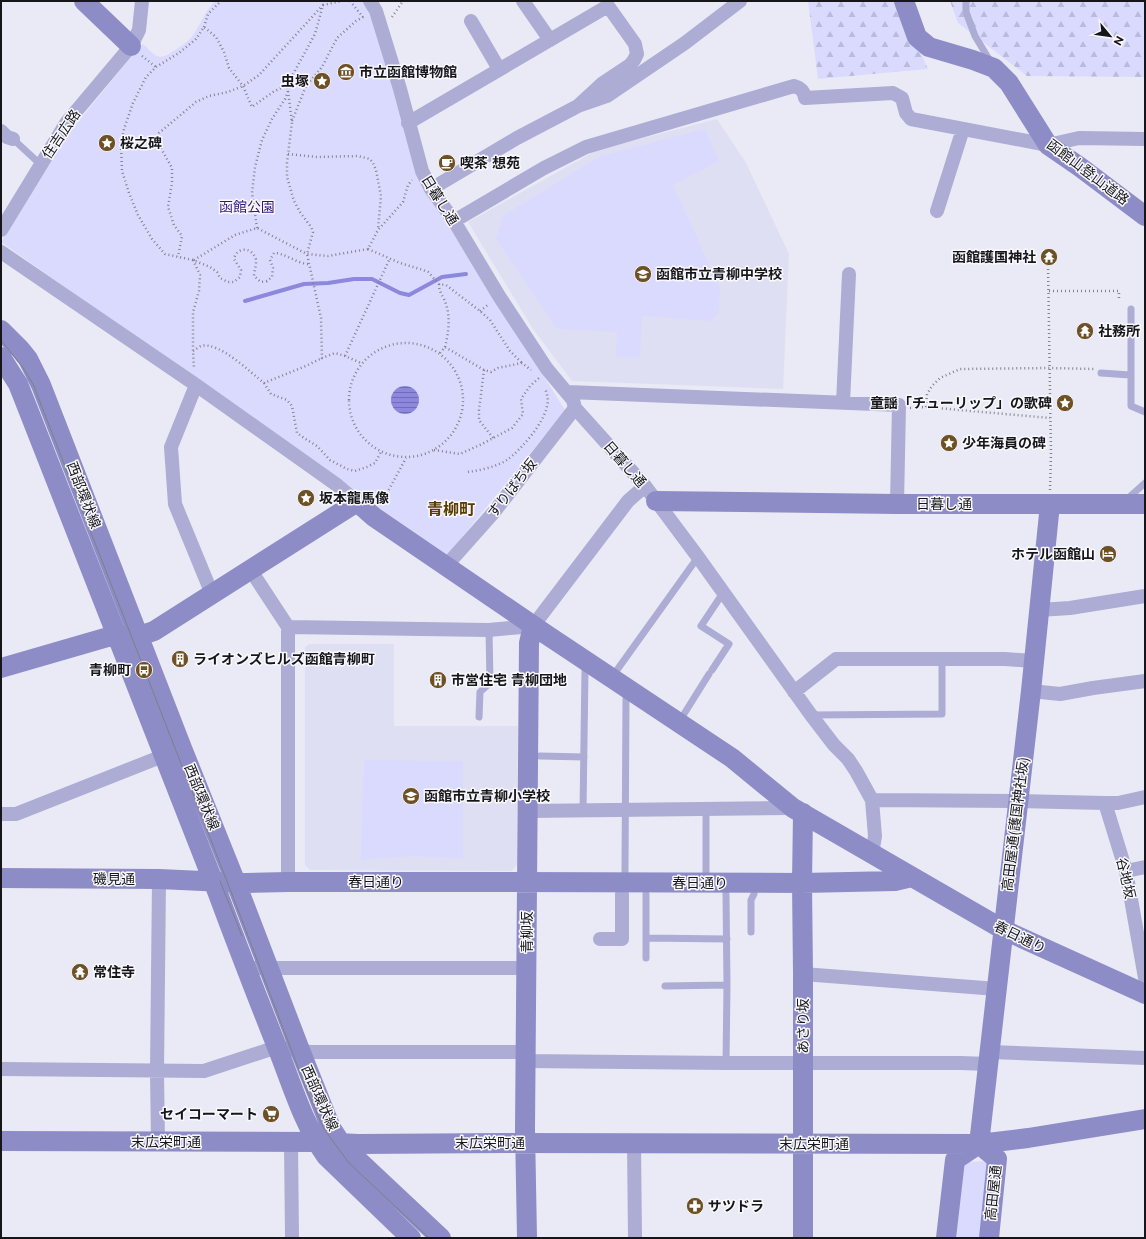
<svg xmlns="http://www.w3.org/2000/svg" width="1146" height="1239" viewBox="0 0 1146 1239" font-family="Montserrat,'Noto Sans JP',sans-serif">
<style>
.built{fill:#dedff2}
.green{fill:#dadaff}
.forest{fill:url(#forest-firs)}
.water{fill:url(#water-rules)}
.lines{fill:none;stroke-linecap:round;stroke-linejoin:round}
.stream{stroke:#8d87de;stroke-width:4}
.path{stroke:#83838c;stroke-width:2.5;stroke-dasharray:1 3;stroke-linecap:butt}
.lane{stroke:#acacd4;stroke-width:7}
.street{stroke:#acacd4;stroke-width:14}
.secondary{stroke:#8e8cc6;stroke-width:20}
.tram{stroke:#7f7f87;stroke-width:1}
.labels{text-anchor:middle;stroke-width:3;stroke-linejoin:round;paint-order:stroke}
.poi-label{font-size:14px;font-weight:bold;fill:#16161a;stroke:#f8f8fd;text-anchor:start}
.street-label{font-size:14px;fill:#16161a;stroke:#f8f8fd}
.park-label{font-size:14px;fill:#32187e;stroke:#f8f8fd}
.quarter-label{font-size:16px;font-weight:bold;fill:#5a3b00;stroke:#f8f8fd}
</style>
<defs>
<pattern id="forest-firs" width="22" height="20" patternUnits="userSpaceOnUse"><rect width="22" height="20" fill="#dadaff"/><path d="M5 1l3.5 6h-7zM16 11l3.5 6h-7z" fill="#babada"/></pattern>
<pattern id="water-rules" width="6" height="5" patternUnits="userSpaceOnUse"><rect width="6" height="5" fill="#8d87de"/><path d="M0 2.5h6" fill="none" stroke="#726db3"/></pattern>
</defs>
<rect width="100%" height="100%" fill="#eaeaf6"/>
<!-- built -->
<path class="built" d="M717,119L746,163L789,254L783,389L572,381L533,329L468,222L597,150Z
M309,644H394V726H518L517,865L511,871L310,870L305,865V647Z"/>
<!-- green -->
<path class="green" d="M215,1H363L374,23L419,179L565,410L446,557L1,242L68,134L131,57L143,44C147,47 152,54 157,56C163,58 167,55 172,52C180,47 190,41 195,32C202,21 206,10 215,1Z
M705,129L719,161L673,185L720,288L719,312L711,321L642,316L640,358L619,357L616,356L617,332L557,329L496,239L503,216L600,156Z
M364,760L463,761V858L412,856L361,860Z
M990,1161L982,1238H956L964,1162Z"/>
<!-- forest -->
<path class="forest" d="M808,1H897L928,69L818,79Z
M950,1H1145V77L1027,76L958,23Z"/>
<!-- water -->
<path class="water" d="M391 400a14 14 0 1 1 28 0a14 14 0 1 1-28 0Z"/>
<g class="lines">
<!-- stream -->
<path class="stream" d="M245,301L304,284L328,283L354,279H372L400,293L409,295L442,277L466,274"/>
<!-- path -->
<path class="path" d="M350,1L363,17
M392,17L403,1
M204,27L208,14L221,1
M142,56L156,67
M288,91L292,122L287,163V177L294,201L300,212L311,227L313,232L307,254L321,318L322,358L335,353L345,356L361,363
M292,121L306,86L322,67L337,38L356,21L365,16
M157,141L172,168V183L168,207L174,225L182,236L178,257
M121,144L157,141L159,133L196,102L209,96L228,92L243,86L259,75L323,5V1
M288,154L317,157L358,156L370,159L373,163L376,170L381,196L378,229
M257,228L252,193L255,167L262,140L272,119L285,99L288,91L287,85
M368,249L400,263L423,270L428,272L439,284L446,285L480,311L490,320L510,351L522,363
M193,260L200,275L199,291L193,312V351L194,369
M194,260L235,235L257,228L307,254L328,256L368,249L378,230L403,202L408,185L412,180
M308,264C296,263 285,253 274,253L270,260L273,268L272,277L267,281L261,282L254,276C254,270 258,262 255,257C250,246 236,248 234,259L241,270L240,277L234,282H228L220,278L217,272L210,267L193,260L165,254L152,239L138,215L129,193L122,171L121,144L124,129L133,103L146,77L156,67L179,53L196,39L204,27L216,37L224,52L229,68L243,86L252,107L273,92L287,85L315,34L323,5L342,1
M1048,265L1051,454L1050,490
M439,284C439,291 441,293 444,299C451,314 449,331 445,347
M1049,291H1119V299
M480,311L489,304
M349 400a57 57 0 1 1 114 0a57 57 0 1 1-114 0Z
M193,351C195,350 198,347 201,346C219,341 251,373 264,383L306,366L322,358
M440,353L445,347L484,370L491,372L498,368L522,363L531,370
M345,356L390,258
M484,370L479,410V420L493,438
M264,383L271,394L287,400L292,406L297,433L304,438L317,446L330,460L347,469L355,471L367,467L375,463L381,452
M926,407L927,394L932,386L940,378L960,369L1050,368L1094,369
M910,408L926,407L1050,418
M434,450L460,454L482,444L512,428L523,414L521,399L530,386L539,378
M468,472C481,470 496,467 507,460C521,450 544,423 547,406C549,400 547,394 545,388
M381,504L406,458"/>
<!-- lane -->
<path class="lane" d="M966,1V12L975,36L990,61
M13,139L40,164
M1131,309V406L1145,412
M1101,373L1130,375
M1126,500L1145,483
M617,670L698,557
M712,670L729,644L701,626L723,593
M684,714L709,674
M811,715L942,714V659
M479,717L480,692L490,683L489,630
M540,756L584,757
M706,809V873
M583,811L585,671
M625,872L626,698
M751,932V900L754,894
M646,938L727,939
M646,958V894
M665,986L727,985L726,894
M726,1063L727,985"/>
<!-- street -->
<path class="street" d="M370,1L376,11L400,89L422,171L431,189L454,221L499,296L547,369L573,400L575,408L645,486L698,557L811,715L834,745L848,759L856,771L872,800L875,836L872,854
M523,1L550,40
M471,21L499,69
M408,123L608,6L635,44L637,54L634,60L630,65L603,83L578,106
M1,131L7,137L13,139
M431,189L517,138L578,106L607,96L685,43L740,1
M937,211L963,129
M454,221L544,168L586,147L794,86C801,88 804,91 805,98L893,93L902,98L906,113L911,119L1048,145L1079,138L1145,139
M1,230L67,122L131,46L139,30L142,1
M1,252L196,385L337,485L357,502
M196,385L171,447L175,504L212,594
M568,392L899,405L897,504
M843,403L849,274
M446,566L494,512L575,408
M250,569L288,627V882
M1039,610L1070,608L1145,596
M288,627L489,630L533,626L628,501L645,486
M1031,691L1060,694L1093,688L1145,681
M794,692L836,659H1005L1033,661
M872,800L1017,801L1105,803H1118L1145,797
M1105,803L1126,871L1145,978
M529,811L793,808
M1,814H16L173,752
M1126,871L1145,867
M600,939H622V894
M246,968H527
M803,974L997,989
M990,1052L1145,1058
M526,1061L726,1063H960L989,1064
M1,1069L204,1071L277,1047L310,1052H526
M158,1142L157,1072L159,879
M291,1142L292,1238
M634,1143L635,1238"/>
<!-- secondary -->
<path class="secondary" d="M84,1L131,46
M904,1L917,37L929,47L973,60L994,68L1009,83L1048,145L1080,167L1145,216
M1,330L20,349L28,359L41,385L182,748L236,883L300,1050L331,1128L341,1143L360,1162L441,1238
M1,357L18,384L24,399C89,563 154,727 217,891C237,945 258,999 279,1052C293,1088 304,1125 326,1156L411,1238
M656,501L897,504H1145
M1,668L108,637L139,636L154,631L357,502L374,517L547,635L732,758L793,808L1004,930L1145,994
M1,878L159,879L246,883L288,882H513L802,883L895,881L912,877
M1,1141L317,1142L358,1144L505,1143L979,1144L1028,1138L1145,1119
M979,1144L1031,691L1050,504
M979,1144L997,1159L989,1238
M527,1238L525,1129L529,643L533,626
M803,1238V974L802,883L803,813
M946,1238L955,1160L979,1144"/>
<!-- tram -->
<path class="tram" d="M1,340L24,369L33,384L237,907L305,1086L324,1129L349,1163L429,1238
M220,881L242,936"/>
</g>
<!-- icons -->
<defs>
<symbol id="museum-disc" viewBox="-11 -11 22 22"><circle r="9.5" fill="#6d5024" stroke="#f8f8fd"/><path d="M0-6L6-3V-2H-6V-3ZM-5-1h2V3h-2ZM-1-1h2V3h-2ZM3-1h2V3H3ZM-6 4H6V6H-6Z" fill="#fff"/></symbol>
<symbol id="sight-disc" viewBox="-11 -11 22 22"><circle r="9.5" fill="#6d5024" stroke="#f8f8fd"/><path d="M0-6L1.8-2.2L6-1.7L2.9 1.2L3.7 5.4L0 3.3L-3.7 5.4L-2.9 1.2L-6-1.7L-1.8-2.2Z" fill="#fff"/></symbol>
<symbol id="cafe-disc" viewBox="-11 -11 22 22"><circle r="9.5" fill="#6d5024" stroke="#f8f8fd"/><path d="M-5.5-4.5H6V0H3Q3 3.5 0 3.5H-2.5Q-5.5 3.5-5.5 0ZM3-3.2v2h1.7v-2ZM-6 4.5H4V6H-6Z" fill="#fff"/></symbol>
<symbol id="temple-disc" viewBox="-11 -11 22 22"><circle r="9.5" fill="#6d5024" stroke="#f8f8fd"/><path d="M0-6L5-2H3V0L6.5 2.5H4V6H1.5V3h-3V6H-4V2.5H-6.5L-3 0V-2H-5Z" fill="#fff"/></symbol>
<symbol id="school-disc" viewBox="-11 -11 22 22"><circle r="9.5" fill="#6d5024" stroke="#f8f8fd"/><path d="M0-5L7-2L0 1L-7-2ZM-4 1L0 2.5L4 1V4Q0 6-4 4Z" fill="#fff"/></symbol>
<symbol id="hotel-disc" viewBox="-11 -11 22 22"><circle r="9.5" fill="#6d5024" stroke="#f8f8fd"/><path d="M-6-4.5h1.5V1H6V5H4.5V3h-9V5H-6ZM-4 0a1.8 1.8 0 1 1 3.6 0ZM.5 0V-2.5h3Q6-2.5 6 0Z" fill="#fff"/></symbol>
<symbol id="building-disc" viewBox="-11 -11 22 22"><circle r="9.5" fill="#6d5024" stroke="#f8f8fd"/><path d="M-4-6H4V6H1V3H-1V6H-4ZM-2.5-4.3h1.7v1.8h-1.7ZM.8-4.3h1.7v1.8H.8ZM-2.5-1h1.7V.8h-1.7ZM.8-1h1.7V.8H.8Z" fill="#fff"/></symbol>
<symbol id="bus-disc" viewBox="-11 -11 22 22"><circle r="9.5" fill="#6d5024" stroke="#f8f8fd"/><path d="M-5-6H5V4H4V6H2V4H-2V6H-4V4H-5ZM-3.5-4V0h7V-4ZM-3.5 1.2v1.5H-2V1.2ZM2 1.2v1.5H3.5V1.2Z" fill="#fff"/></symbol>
<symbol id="supermarket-disc" viewBox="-11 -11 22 22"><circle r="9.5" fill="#6d5024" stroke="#f8f8fd"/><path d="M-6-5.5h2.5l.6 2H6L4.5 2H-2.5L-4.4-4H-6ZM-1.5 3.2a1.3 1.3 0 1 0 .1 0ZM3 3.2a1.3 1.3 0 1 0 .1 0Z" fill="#fff"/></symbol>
<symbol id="pharmacy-disc" viewBox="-11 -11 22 22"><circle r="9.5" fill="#6d5024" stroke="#f8f8fd"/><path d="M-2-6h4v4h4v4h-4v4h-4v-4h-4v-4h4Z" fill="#fff"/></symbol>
</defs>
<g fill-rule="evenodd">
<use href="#museum-disc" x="336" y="62" width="20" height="20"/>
<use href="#sight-disc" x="312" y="71" width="20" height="20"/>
<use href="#sight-disc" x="97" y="133" width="20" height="20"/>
<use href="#cafe-disc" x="437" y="153" width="20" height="20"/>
<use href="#temple-disc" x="1039" y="247" width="20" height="20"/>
<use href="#school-disc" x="633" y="264" width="20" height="20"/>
<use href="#temple-disc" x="1075" y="321" width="20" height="20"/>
<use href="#sight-disc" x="1055" y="393" width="20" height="20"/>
<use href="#sight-disc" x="939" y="433" width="20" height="20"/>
<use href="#sight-disc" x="296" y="488" width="20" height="20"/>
<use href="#hotel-disc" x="1098" y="544" width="20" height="20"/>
<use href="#building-disc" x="170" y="649" width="20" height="20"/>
<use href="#bus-disc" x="134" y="660" width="20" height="20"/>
<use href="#building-disc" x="428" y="670" width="20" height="20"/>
<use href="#school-disc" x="401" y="786" width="20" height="20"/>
<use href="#temple-disc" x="70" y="962" width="20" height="20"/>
<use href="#supermarket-disc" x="261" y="1104" width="20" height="20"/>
<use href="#pharmacy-disc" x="685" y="1196" width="20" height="20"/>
</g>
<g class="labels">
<!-- poi labels -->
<g class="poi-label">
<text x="359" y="77">市立函館博物館</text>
<text x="309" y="86" text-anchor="end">虫塚</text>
<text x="120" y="148">桜之碑</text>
<text x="460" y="168">喫茶 想苑</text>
<text x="1036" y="262" text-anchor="end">函館護国神社</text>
<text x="656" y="279">函館市立青柳中学校</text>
<text x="1098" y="336">社務所</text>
<text x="1052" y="408" text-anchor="end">童謡「チューリップ」の歌碑</text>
<text x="962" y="448">少年海員の碑</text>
<text x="319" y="503">坂本龍馬像</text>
<text x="1095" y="559" text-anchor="end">ホテル函館山</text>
<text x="193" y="664">ライオンズヒルズ函館青柳町</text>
<text x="131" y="675" text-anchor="end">青柳町</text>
<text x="451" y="685">市営住宅 青柳団地</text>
<text x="424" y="801">函館市立青柳小学校</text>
<text x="93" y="977">常住寺</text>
<text x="258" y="1119" text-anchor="end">セイコーマート</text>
<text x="708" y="1211">サツドラ</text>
</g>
<!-- street labels -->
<g class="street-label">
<text transform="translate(61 134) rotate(-56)" y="5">住吉広路</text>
<text transform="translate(1088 172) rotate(37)" y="5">函館山登山道路</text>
<text transform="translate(440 200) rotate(58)" y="5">日暮し通</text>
<text transform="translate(625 464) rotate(49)" y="5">日暮し通</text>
<text transform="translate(512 488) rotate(-52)" y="5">すりばち坂</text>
<text transform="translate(84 495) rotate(69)" y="5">西部環状線</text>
<text x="944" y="509">日暮し通</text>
<text transform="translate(202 797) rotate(68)" y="5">西部環状線</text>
<text transform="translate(1015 824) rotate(-83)" y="5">高田屋通(護国神社坂)</text>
<text transform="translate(1126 878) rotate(77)" y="5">谷地坂</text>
<text x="114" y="884">磯見通</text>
<text x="376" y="887">春日通り</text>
<text x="700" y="888">春日通り</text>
<text transform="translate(527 932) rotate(-90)" y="5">青柳坂</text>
<text transform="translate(1020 937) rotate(26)" y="5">春日通り</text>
<text transform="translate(803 1026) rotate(-90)" y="5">あさり坂</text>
<text transform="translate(320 1098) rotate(66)" y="5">西部環状線</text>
<text x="166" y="1147">末広栄町通</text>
<text x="490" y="1148">末広栄町通</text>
<text x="814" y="1149">末広栄町通</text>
<text transform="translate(993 1193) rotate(-84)" y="5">高田屋通</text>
</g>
<!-- park labels -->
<g class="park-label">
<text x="247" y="212">函館公園</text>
</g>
<!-- quarter labels -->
<g class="quarter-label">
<text x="451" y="515">青柳町</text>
</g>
</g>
<!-- border -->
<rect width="1146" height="1239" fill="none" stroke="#16161a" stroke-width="4"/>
<!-- north arrow -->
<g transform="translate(1110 36) rotate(119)" stroke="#f8f8fd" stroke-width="3" paint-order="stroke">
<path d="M0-3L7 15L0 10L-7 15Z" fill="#16161a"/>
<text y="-6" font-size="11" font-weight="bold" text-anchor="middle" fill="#16161a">N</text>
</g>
</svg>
